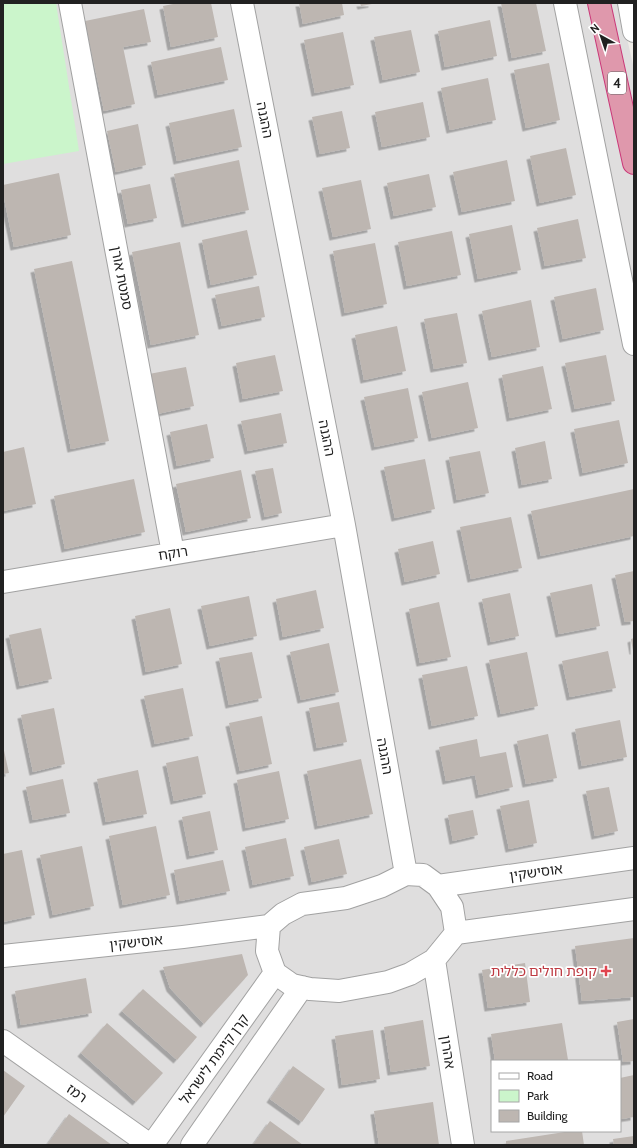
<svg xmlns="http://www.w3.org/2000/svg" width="637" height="1148" viewBox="0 0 637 1148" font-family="Cabin,'Noto Sans Hebrew',sans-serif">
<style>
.residential{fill:#dfdede;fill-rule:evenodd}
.park{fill:#cbf5cb}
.building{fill:#bdb6b1;filter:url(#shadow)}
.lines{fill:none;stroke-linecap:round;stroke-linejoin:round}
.minor-casing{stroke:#a2a2a2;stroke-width:24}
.highway-casing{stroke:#ca3979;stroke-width:24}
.minor{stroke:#fff;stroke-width:22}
.highway{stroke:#df98ac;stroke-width:22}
.health-dot{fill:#e0444e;stroke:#fff;stroke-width:1.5}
.labels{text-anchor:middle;stroke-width:3.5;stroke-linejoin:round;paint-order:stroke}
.shield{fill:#fff;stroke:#646464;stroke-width:1}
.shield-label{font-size:13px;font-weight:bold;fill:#212121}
.street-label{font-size:14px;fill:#212121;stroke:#fff}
.health-label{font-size:14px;fill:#be3a42;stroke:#fff;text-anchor:end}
</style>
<defs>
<filter id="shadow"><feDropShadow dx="-3.5" dy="3.5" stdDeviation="0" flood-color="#0004"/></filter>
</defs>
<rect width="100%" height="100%" fill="#f0ede8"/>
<!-- residential -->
<path class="residential" d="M3,3H619L634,69V1145H3ZM492,1061H620V1131H492Z"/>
<!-- park -->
<path class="park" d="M3,3H56L79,151L3,164Z"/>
<!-- building -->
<path class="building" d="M178,3H211L218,37L171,47L163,6Z
M299,3H342L344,15L303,24Z
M360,3H372V4L361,6Z
M501,3H536L546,51L512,58Z
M144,9L151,42L123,47L135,104L104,111L85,21Z
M490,20L497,56L445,67L438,31Z
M411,30L420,72L383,80L374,37Z
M343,32L354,85L315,93L304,40Z
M221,47L228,80L158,95L151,62Z
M549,63L560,120L526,128L514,70Z
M488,78L496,120L450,130L441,88Z
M423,102L430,137L382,147L375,112Z
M234,109L242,147L177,161L169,123Z
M342,111L350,148L320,154L312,117Z
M138,124L146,165L116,172L107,131Z
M566,148L576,195L540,203L530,156Z
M239,160L249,210L185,224L174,174Z
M507,160L515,201L462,212L453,172Z
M59,173L71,235L14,247L3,193V185Z
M429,174L436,207L394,216L387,183Z
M361,180L371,229L333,237L322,188Z
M150,184L157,218L128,224L121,190Z
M578,219L586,258L545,266L537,228Z
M512,225L521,270L478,279L469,234Z
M247,230L257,275L211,285L202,240Z
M452,231L461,275L407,286L398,242Z
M180,242L199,335L151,345L132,252Z
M375,243L387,304L345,313L333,251Z
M72,261L109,441L71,449L34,269Z
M259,286L265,317L222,326L215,295Z
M596,288L604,330L563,339L554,297Z
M531,300L540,347L492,357L482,311Z
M457,313L467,363L434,369L424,319Z
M397,326L406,371L364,380L355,335Z
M275,355L283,391L243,399L236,363Z
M606,355L615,401L575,409L565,363Z
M543,366L552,409L510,418L502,375Z
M186,367L194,406L157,414L149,374Z
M468,382L478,428L432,438L422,392Z
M408,388L418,438L375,447L364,397Z
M281,413L287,443L248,451L241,421Z
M619,420L628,463L583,473L574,429Z
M207,424L214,458L177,466L170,432Z
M545,441L552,479L522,485L515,448Z
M24,447L36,504L3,511V452Z
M480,451L489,493L457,500L449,457Z
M425,459L435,509L395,518L384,467Z
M273,468L282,513L265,517L255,471Z
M241,470L251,518L186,532L176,484Z
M134,479L145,532L65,549L54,496Z
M634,489V536L541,556L531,511Z
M511,517L522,568L471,579L460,527Z
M433,541L440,574L405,582L398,549Z
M634,571V621L625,622L615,575Z
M592,584L600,626L559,634L550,593Z
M316,590L324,628L283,637L276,599Z
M510,593L519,636L491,642L482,599Z
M249,596L257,636L210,646L201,606Z
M439,602L451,657L420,663L409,609Z
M170,608L182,664L146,672L135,616Z
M41,628L52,679L20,686L9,635Z
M634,638V651H633L631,639Z
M329,643L339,692L301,700L290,652Z
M608,651L616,688L570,697L562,661Z
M252,652L262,698L229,705L219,658Z
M527,652L538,706L501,714L489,660Z
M467,666L478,716L432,726L422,675Z
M183,688L193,736L155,744L144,696Z
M339,702L347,742L317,748L309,708Z
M54,708L65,764L33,772L21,715Z
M262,716L272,764L240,771L229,723Z
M620,720L627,757L582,766L575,729Z
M548,734L557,778L526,784L517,741Z
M477,739L480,757L506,752L513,787L479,795L475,775L446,781L439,747Z
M3,746L9,773L3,774Z
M198,756L206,794L174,801L166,763Z
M361,759L373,814L318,826L307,771Z
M138,770L147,814L106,822L97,779Z
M279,771L289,819L246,828L237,780Z
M63,779L70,813L33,820L26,787Z
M609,787L618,831L595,836L586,791Z
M529,800L537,843L509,849L500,806Z
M473,810L478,835L453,841L448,815Z
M210,811L218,850L190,856L182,817Z
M156,826L170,895L123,905L109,836Z
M286,838L294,876L253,885L245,847Z
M339,839L347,874L312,882L304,847Z
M82,846L94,906L53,915L40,855Z
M22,850L35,915L3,922V854Z
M223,860L230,891L180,901L174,870Z
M634,938V997L582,1001L575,946Z
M242,954L248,975L204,1024L170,988L163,967Z
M525,963L530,1002L488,1008L482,970Z
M86,978L92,1013L21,1025L15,991Z
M143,989L197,1037L177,1060L122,1011Z
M634,1019V1061L623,1062L617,1022Z
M423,1020L430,1066L391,1072L384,1027Z
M107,1023L163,1073L136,1102L81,1053Z
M562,1023L568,1060L495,1061L491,1034Z
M373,1030L380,1079L342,1085L335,1036Z
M293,1066L325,1089L302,1122L270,1099Z
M3,1070L25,1086L3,1117Z
M634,1075V1117L621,1119L620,1078Z
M433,1102L439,1145H379L374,1111Z
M69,1114L112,1145H47Z
M270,1121L303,1145H253Z
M571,1131H582L584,1145H506V1141Z
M634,1136V1145H614L613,1139Z"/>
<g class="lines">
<defs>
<path id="minor" d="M70,3L173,553
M242,3L344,525L406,874
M565,3L634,344
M629,3L634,31
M3,582L344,525
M406,874L423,875L438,886L452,907L456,933L434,960L410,974L388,982L339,991L310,989L292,985L275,973L267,951L269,926L283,914L302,904L346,898L382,886Z
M438,886L634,858
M456,933L634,909
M3,956L183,937L269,926
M434,960L463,1145
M3,1041L150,1145
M152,1145L275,973
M192,1145L302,987"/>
<path id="highway" d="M599,3L634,163"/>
</defs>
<!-- minor casing -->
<use href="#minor" class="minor-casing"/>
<!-- highway casing -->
<use href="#highway" class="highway-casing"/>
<!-- minor -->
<use href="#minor" class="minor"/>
<!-- highway -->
<use href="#highway" class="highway"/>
</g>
<!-- markers -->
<path class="health-dot" d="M604 965h4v4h4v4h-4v4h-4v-4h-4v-4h4z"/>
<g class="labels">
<!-- shield labels -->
<rect class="shield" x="608" y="72" width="18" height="22" rx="3"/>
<g class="shield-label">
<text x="617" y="88">4</text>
</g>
<!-- street labels -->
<g class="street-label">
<text transform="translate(265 120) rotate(79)" y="5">ההגנה</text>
<text transform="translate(122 278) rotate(79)" y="5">סמטת אורן</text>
<text transform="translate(327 438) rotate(79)" y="5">ההגנה</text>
<text transform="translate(173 553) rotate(-9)" y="5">רוקח</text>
<text transform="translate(385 756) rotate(80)" y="5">ההגנה</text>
<text transform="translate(536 872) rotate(-8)" y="5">אוסישקין</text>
<text transform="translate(136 942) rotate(-6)" y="5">אוסישקין</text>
<text transform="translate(448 1052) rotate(81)" y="5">אהרון</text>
<text transform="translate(214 1059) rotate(-54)" y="5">קרן קיימת לישראל</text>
<text transform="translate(77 1093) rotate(35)" y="5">רמז</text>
</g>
<!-- health labels -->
<g class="health-label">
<text x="597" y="976">קופת חולים כללית</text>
</g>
</g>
<!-- border -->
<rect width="637" height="1148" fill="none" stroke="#212121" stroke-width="8"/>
<!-- legend -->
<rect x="491" y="1060" width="130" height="72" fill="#ffffff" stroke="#a6a6a6"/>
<rect x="499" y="1073" width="20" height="6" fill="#ffffff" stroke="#a6a6a6"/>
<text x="527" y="1080" font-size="12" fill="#212121">Road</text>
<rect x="499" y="1090" width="20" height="12" fill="#cbf5cb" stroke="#a6a6a6"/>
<text x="527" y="1100" font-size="12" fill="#212121">Park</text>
<rect x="499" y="1110" width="20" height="12" fill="#bdb6b1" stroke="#a6a6a6"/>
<text x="527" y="1120" font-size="12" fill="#212121">Building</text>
<!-- north arrow -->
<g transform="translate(601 36) rotate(320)" stroke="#ffffff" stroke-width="3" paint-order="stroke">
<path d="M0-3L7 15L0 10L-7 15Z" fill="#212121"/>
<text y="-6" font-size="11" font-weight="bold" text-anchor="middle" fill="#212121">N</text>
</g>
</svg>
